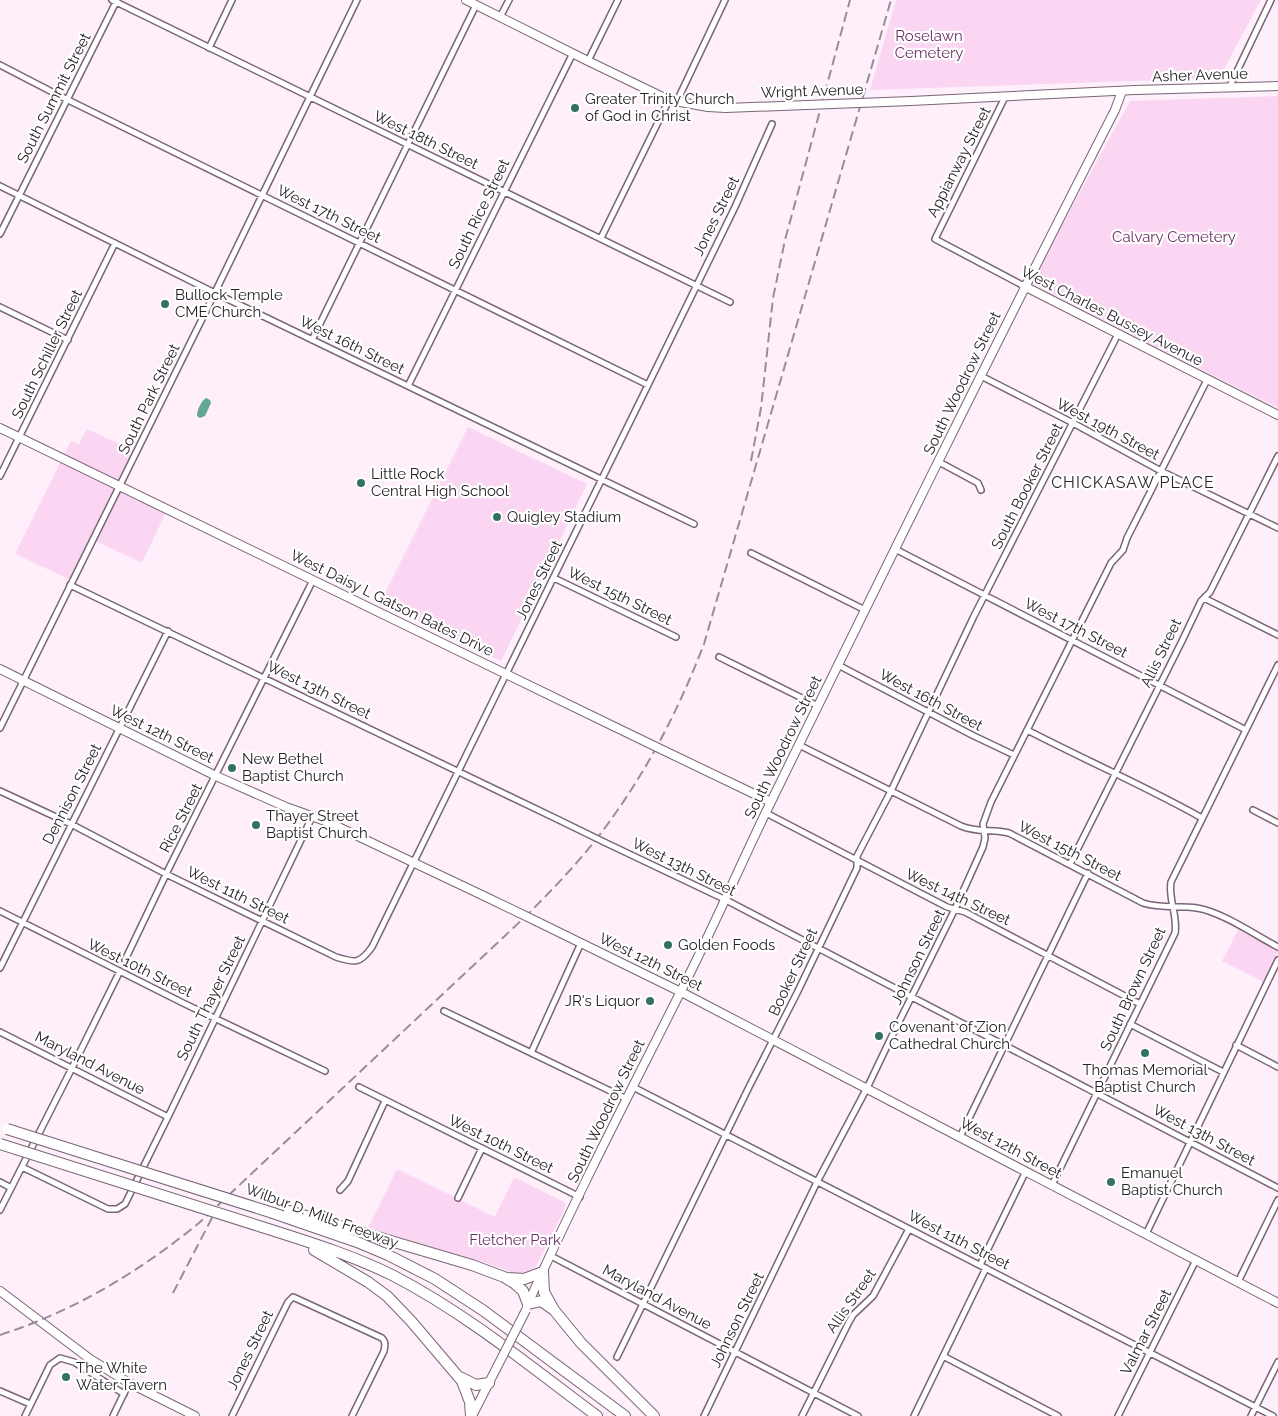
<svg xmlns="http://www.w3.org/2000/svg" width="1278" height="1416" viewBox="0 0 1278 1416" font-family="Raleway,sans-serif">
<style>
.green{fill:#fad6f3}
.water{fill:#61a892}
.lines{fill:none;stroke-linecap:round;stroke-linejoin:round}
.street-casing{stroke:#796576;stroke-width:8}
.secondary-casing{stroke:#796576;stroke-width:10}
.highway-casing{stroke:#796576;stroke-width:12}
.street{stroke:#fff;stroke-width:5}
.secondary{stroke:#fff;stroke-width:8}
.highway{stroke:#fff;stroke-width:10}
.rail{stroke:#998e97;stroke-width:2;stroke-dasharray:10 5;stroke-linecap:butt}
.street-bridge-casing{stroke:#796576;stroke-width:8;stroke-linecap:butt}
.secondary-bridge-casing{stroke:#796576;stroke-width:10;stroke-linecap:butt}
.highway-bridge-casing{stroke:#796576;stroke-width:12;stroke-linecap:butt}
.street-bridge{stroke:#fff;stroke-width:5}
.secondary-bridge{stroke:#fff;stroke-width:8}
.highway-bridge{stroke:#fff;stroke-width:10}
.poi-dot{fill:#337260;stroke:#fff;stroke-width:2}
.labels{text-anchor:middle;stroke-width:4.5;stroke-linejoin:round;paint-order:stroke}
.park-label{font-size:15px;fill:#6a2f63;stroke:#fff}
.street-label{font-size:15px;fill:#292128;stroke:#fff}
.poi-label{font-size:15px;fill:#292128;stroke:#fff;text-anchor:start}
.neighbourhood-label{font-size:16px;letter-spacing:1px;fill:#292128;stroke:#fff}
</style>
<rect width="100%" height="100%" fill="#feeffb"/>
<!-- green -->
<path class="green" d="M896,0H1261L1219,78L870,90Z
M1278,96V408L1030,283L1130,101Z
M468,427L587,484L501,661L380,603Z
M87,429L137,452L120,487L167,510L142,563L94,540L73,581L15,554L71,441L79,444Z
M1238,930L1278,951L1264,982L1222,961Z
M397,1169L495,1217L514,1177L564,1202L566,1206L534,1270L517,1274L483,1262L368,1228Z"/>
<!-- water -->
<path class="water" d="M206,398L210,400L211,403L205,416L200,418L197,416C197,410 201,401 206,398Z"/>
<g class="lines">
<defs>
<path id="street" d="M112,0L730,302
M500,17L509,0
M209,48L232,0
M588,61L618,0
M0,65L60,96L648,385
M1229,88L1271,0
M1005,97L935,239L1024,286
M677,101L725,0
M0,186L215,293L694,524
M0,234L117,0
M601,238L669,100
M0,307L68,340
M312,340L476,5
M981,376L1073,423L1161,471L1278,528
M408,386L573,53
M939,462L978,483L981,490
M0,476L115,243
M895,549L1246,730
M751,553L865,610
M554,578L676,637
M70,585L559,820
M1204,598L1278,635
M719,657L818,706
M838,665L972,735L1014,755
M0,728L203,317L357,0
M1027,730C1085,760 1145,786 1202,818
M799,745L961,826C978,833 992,829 1009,833L1143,903C1161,909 1179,905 1197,908C1222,912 1255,935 1278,947
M0,791L71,824L166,874L336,957C355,963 360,964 372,947L648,385L735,207L772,124
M1253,810L1278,823
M766,813L947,907L965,912L1140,1004
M604,842L724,899L1278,1188
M1070,864L1182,641L1201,601L1210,592L1278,456
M0,911L183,1003L325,1071
M125,960L170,866L313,580
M0,968L168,631
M444,1011L627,1099
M1130,1024L1223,1072
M0,1032L168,1117
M1236,1045L1278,1067
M531,1053L581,943
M359,1087L580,1197
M633,1087L1273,1416
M960,1137L1088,873
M22,1167L108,1209H117L125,1204L168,1117L313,815
M0,1182L11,1188
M1052,1185L1175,933C1178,916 1168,899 1171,882L1278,665
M340,1190L348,1181L385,1101
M458,1198L482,1148
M0,1210L72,1068L120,971
M1146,1234L1278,960
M551,1256L858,1416
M980,1265L1026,1171
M1238,1282L1278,1200
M943,1356L1058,1416
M617,1357L749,1087L797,993L857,868V856L891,791L974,616L1118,334
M0,1391L30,1404
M25,1416L50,1365L60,1358L74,1362L124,1394
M113,1416L129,1383
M232,1416L288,1302L293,1297L382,1338C386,1342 385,1346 384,1351L352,1416
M704,1416L817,1182L867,1088L889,1042L955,909L983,847L985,838L983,824L991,802L1111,563L1123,550L1127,538L1207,380
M802,1416L849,1322L853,1315L873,1296L909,1229
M914,1416L986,1268
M1118,1416L1196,1260
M1251,1416L1278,1362"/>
<path id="secondary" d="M466,0L588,61L669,100L708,107L726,108
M911,101L1135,90L1278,86
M1024,286L1278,415
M0,428L615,727
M0,669L216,776L286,807L328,822L484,896
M671,754L771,802
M538,922L687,995L1278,1303
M0,1291L90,1359L129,1383L195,1416
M527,1306C576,1196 632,1089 686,981C714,926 739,868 766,812C881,577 996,342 1115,110L1122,91
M472,1416L496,1369"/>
<path id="highway" d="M289,1211L472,1265L504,1277L514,1283L523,1291L528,1304L541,1301L554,1310
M273,1213L357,1242L388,1255L435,1279L484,1311L625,1416
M262,1227C306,1241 352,1255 394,1276C467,1314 531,1367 597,1416
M314,1250L368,1282L387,1296L411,1321L462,1381L470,1402L471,1416
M507,1278L524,1279L543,1272L544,1292L554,1310L581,1343L654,1416
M460,1377L476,1385L489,1383"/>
</defs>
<!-- street casing -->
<use href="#street" class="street-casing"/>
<!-- secondary casing -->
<use href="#secondary" class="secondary-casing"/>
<!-- highway casing -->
<use href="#highway" class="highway-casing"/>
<!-- street -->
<use href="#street" class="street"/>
<!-- secondary -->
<use href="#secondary" class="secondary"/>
<!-- highway -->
<use href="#highway" class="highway"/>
<!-- rail -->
<path class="rail" d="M751,461L761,408L773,298L785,240L850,0
M173,1293L215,1212
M0,1335C74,1311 139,1272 199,1223L526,916C555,887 583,858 607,825C648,769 679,709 704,644L891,0"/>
<defs>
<path id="street-bridge" d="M559,820L604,842"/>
<path id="secondary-bridge" d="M726,108L911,101
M615,727L671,754
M484,896L538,922
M496,1369L526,1310"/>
<path id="highway-bridge" d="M7,1129L273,1213
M0,1144L262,1227"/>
</defs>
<!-- street-bridge casing -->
<use href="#street-bridge" class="street-bridge-casing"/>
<!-- secondary-bridge casing -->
<use href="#secondary-bridge" class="secondary-bridge-casing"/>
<!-- highway-bridge casing -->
<use href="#highway-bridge" class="highway-bridge-casing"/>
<!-- street-bridge -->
<use href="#street-bridge" class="street-bridge"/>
<!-- secondary-bridge -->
<use href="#secondary-bridge" class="secondary-bridge"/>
<!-- highway-bridge -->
<use href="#highway-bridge" class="highway-bridge"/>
</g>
<!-- markers -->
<g class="poi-dot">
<circle cx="575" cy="108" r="5"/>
<circle cx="165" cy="304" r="5"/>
<circle cx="361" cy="483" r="5"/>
<circle cx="497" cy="517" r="5"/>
<circle cx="232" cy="768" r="5"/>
<circle cx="256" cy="825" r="5"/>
<circle cx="668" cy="945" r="5"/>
<circle cx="650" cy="1001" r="5"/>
<circle cx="879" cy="1036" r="5"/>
<circle cx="1145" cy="1053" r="5"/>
<circle cx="1111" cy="1182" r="5"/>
<circle cx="66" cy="1377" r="5"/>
</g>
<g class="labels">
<!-- park labels -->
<g class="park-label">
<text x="929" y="41">Roselawn<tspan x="929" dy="17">Cemetery</tspan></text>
<text x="1174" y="242">Calvary Cemetery</text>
<text x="515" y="1245">Fletcher Park</text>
</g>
<!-- street labels -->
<g class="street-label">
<text transform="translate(1200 75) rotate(-2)" y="5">Asher Avenue</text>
<text transform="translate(812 91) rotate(-2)" y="5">Wright Avenue</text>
<text transform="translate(54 98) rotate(-63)" y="5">South Summit Street</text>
<text transform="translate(426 140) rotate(26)" y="5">West 18th Street</text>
<text transform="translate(959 162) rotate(-63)" y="5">Appianway Street</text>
<text transform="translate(329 214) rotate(26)" y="5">West 17th Street</text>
<text transform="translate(479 214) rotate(-64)" y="5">South Rice Street</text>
<text transform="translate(716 216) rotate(-64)" y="5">Jones Street</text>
<text transform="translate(1112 316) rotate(27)" y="5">West Charles Bussey Avenue</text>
<text transform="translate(352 345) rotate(26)" y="5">West 16th Street</text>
<text transform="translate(47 354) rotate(-64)" y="5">South Schiller Street</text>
<text transform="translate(962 383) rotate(-64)" y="5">South Woodrow Street</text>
<text transform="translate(149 399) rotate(-64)" y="5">South Park Street</text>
<text transform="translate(1108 429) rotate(28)" y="5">West 19th Street</text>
<text transform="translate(1027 486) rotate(-63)" y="5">South Booker Street</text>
<text transform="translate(539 580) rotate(-64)" y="5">Jones Street</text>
<text transform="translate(620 596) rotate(26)" y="5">West 15th Street</text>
<text transform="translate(392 603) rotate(26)" y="5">West Daisy L Gatson Bates Drive</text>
<text transform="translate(1076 628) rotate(27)" y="5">West 17th Street</text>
<text transform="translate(1161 653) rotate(-64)" y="5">Allis Street</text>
<text transform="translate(319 690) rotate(26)" y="5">West 13th Street</text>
<text transform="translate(931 700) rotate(28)" y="5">West 16th Street</text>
<text transform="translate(162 734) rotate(26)" y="5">West 12th Street</text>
<text transform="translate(783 747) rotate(-64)" y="5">South Woodrow Street</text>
<text transform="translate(72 794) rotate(-63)" y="5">Dennison Street</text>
<text transform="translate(181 818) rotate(-63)" y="5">Rice Street</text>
<text transform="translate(1070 851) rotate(27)" y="5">West 15th Street</text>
<text transform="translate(684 867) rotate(26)" y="5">West 13th Street</text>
<text transform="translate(238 895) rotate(26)" y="5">West 11th Street</text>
<text transform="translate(958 897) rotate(25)" y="5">West 14th Street</text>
<text transform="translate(918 957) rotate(-64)" y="5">Johnson Street</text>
<text transform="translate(651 962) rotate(26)" y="5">West 12th Street</text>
<text transform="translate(140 968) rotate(26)" y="5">West 10th Street</text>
<text transform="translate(793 972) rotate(-65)" y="5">Booker Street</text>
<text transform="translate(1133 989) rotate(-65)" y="5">South Brown Street</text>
<text transform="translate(211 998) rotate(-64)" y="5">South Thayer Street</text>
<text transform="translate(90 1063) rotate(27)" y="5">Maryland Avenue</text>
<text transform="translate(606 1111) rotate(-64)" y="5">South Woodrow Street</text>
<text transform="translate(1204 1135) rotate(28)" y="5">West 13th Street</text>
<text transform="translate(501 1144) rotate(26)" y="5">West 10th Street</text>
<text transform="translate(1011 1148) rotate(28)" y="5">West 12th Street</text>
<text transform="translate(322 1216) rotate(20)" y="5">Wilbur D. Mills Freeway</text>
<text transform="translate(959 1240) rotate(27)" y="5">West 11th Street</text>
<text transform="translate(657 1297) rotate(28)" y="5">Maryland Avenue</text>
<text transform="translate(851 1301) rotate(-55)" y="5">Allis Street</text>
<text transform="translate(737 1320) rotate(-64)" y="5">Johnson Street</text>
<text transform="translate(1146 1332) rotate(-63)" y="5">Valmar Street</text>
<text transform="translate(250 1350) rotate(-64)" y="5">Jones Street</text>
</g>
<!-- poi labels -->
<g class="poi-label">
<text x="585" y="104">Greater Trinity Church<tspan x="585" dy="17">of God in Christ</tspan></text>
<text x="175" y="300">Bullock Temple<tspan x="175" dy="17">CME Church</tspan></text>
<text x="371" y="479">Little Rock<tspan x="371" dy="17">Central High School</tspan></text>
<text x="507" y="522">Quigley Stadium</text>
<text x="242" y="764">New Bethel<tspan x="242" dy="17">Baptist Church</tspan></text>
<text x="266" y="821">Thayer Street<tspan x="266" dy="17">Baptist Church</tspan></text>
<text x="678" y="950">Golden Foods</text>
<text x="640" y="1006" text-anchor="end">JR's Liquor</text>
<text x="889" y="1032">Covenant of Zion<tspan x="889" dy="17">Cathedral Church</tspan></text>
<text x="1145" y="1075" text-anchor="middle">Thomas Memorial<tspan x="1145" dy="17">Baptist Church</tspan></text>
<text x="1121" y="1178">Emanuel<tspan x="1121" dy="17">Baptist Church</tspan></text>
<text x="76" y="1373">The White<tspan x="76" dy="17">Water Tavern</tspan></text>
</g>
<!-- neighbourhood labels -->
<g class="neighbourhood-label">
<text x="1133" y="488">CHICKASAW PLACE</text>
</g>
</g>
</svg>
